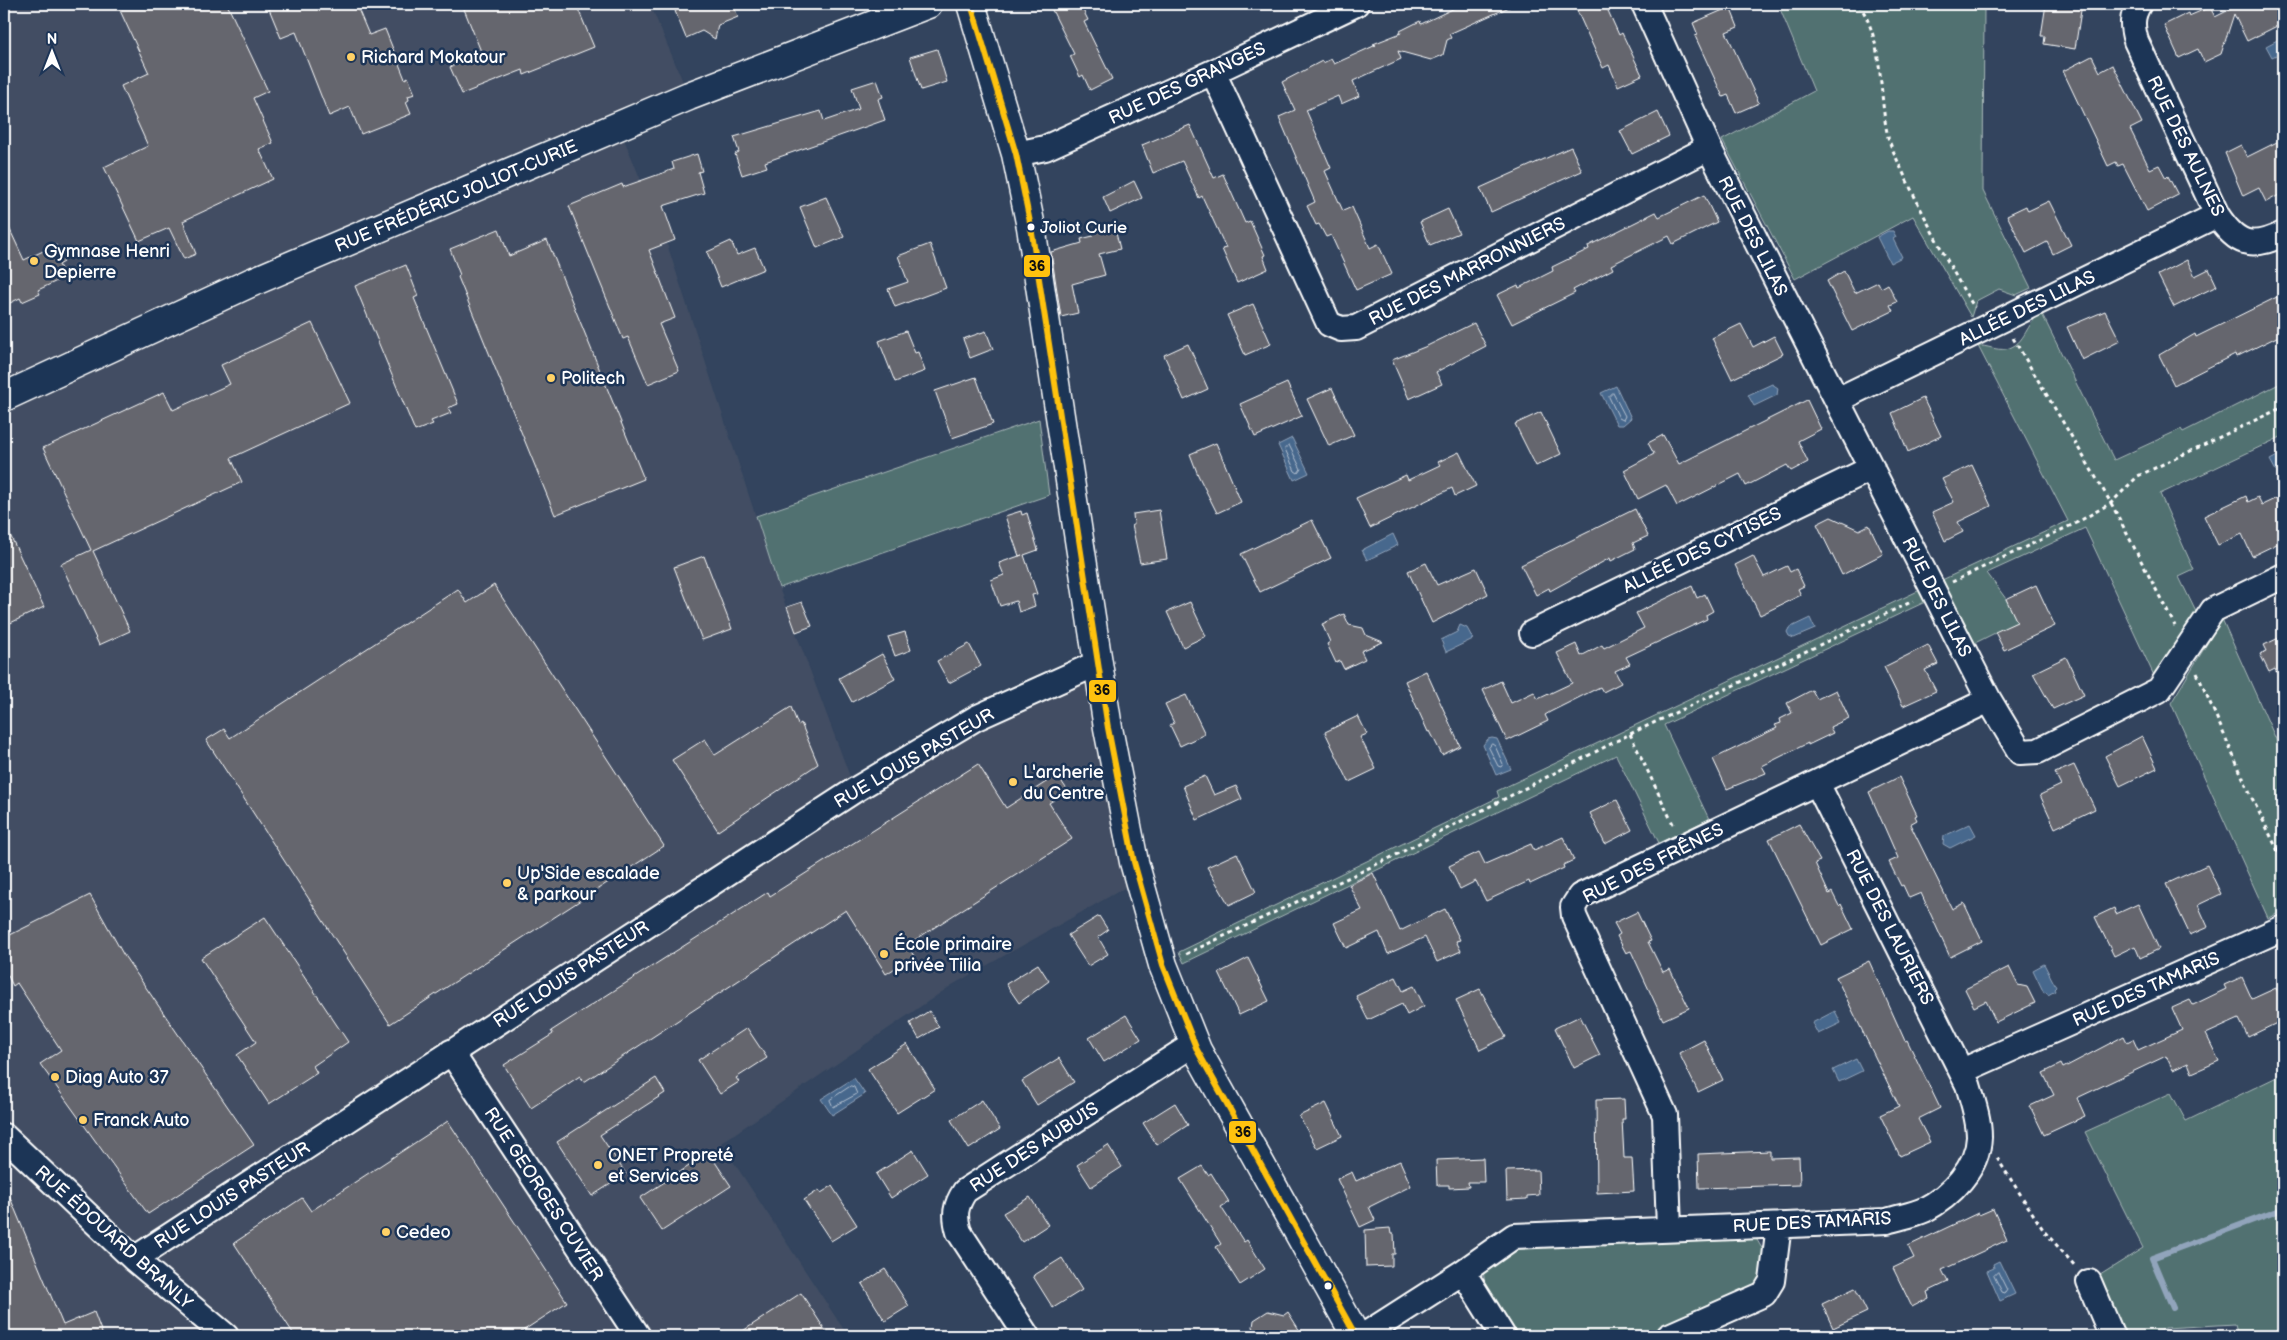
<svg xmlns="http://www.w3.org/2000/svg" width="2287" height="1340" viewBox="0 0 2287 1340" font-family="'Balsamiq Sans',sans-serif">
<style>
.built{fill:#424e63}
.green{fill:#517171;stroke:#a8b8b8}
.water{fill:#47678d;stroke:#91a4bb}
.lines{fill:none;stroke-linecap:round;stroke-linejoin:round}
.shore{stroke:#b5c2d1;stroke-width:1}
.stream{stroke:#91a4bb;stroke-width:6}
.building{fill:#65666e;stroke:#fff}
.street-casing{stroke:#fff;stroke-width:28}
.secondary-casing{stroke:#fff;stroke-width:31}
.path{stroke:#fff;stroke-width:3;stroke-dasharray:4 4;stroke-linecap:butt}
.street{stroke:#1d3557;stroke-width:24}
.secondary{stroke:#1d3557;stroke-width:28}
.bus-1-casing{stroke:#1d3557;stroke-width:10}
.bus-1{stroke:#ffc20e;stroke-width:6}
.poi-dot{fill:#ffd166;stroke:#1d3557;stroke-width:2}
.bus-dot{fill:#fff;stroke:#1d3557;stroke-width:2}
.labels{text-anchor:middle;stroke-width:5;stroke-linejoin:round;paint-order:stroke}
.bus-label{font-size:17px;fill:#fff;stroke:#1d3557;text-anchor:start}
.poi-label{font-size:18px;fill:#fff;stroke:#1d3557;text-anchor:start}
.street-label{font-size:18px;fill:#fff;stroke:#1d3557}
.line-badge{stroke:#1d3557;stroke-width:2}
.pale-badge-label{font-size:14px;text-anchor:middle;font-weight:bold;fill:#111}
</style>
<rect width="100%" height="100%" fill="#33445e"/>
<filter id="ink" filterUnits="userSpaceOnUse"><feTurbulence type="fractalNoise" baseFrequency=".02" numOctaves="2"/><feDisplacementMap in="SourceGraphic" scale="10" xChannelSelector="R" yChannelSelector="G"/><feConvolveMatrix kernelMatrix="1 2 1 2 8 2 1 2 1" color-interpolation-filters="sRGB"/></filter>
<g filter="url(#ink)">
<!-- built -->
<path class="built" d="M4,4H650L689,96L619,127L667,244L779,588L855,790L1083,670L1128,886L952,985L721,1143L848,1336H4Z"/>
<!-- green -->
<path class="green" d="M1778,4H1984L1983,191L2031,288L2016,295L1999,289L1976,301L1971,317L1913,216L1795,279L1722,140L1814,91Z
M2042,314L2114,460L2181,429L2183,432L2283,382V436L2160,494L2194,570L2179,577L2199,618L2157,682L2085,528L1987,573L2006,599L2017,622L1975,643L1942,580L2068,521L1978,346C1987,345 1996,351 2006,349C2027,344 2025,322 2042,314Z
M1039,419L1049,495L779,588L756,516Z
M1920,590L1925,602L1664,725L1709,819L1659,843L1616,755L1184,963L1179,952L1499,797L1497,791Z
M2222,619L2283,755V900L2277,914L2268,918L2171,703Z
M2283,1074V1336H2238L2235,1324L2165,1328L2149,1336H2112L2089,1282L2143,1248L2085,1132L2171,1093L2186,1121Z
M1754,1235L1766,1255L1763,1281L1643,1336H1513L1485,1285L1483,1270L1517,1245Z"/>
<!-- water -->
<path class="water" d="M2283,37V52L2272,57L2266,46Z
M1888,231H1893L1896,237L1893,239L1902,257L1890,263L1877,237Z
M1772,384L1778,388L1777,395L1754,406L1748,395Z
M1616,386L1631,418L1623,425H1617L1601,393Z
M1292,438L1309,473L1294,480L1278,445Z
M2283,453V467L2276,471L2270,460Z
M1393,534L1398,545L1367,560L1362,550Z
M1810,618L1815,629L1794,638L1789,636L1787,632L1789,628Z
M1460,625L1467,628L1473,639L1446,652L1441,640L1457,632Z
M1492,738L1497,739L1511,769L1496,775L1483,745L1488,739Z
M1970,824L1976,835L1950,848L1943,844L1944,836Z
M2044,964L2056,987L2054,989L2055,991L2048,995L2046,992L2044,993L2033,970Z
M1835,1011L1841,1023L1818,1034L1812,1023Z
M1856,1059L1862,1071L1839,1082L1833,1070Z
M854,1078L865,1094L832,1115L821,1099Z
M1999,1261L2015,1294L2000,1301L1987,1271L1994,1268L1993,1264Z"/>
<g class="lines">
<!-- shore -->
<path class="shore" d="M1613,393L1625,416L1623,420L1619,418L1609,397Z
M1289,445L1301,469L1298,473L1295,471L1285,449Z
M1492,744L1495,746L1503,764L1501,767L1498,766L1489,748Z
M851,1086L854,1087L857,1094L833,1107L830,1100Z
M1998,1272L2007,1290L2005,1293L2002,1292L1994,1276Z"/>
<!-- stream -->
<path class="stream" d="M2173,1308L2152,1258L2283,1209"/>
</g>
<!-- building -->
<path class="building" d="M117,4H227L268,91L253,98L273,143L259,149L273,179L183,221L196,254L184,259L169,228L139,241L104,167L148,146L121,86L149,73Z
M267,4H356L369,35L385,29L405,79L408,77L415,94L408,96L409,100L406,102L411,114L361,134L350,107L329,116L296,32L281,38Z
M462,4H576L594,47L524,75L523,70L462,94L450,67L482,54Z
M692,4H733L738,17L718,25L715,39L702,31L686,38L675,11Z
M1049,4H1080L1088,20L1084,22L1112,79L1090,90L1083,75L1080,77L1070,56L1074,54Z
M1463,4H1516L1449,34L1451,38L1447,40L1443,55L1431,60L1398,51L1401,59L1353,81L1359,96L1341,104L1338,96L1306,110L1331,168L1325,171L1343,211L1352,207L1370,248L1378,244L1392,274L1356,290L1331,235L1326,237L1319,224L1316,225L1307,206L1315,202L1279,117L1295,110L1282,82L1322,61L1323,63L1331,59L1334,64L1376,45L1373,44L1401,33L1400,31L1420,21L1421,24Z
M1574,4H1605L1619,35L1622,33L1642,75L1618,86L1609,65L1603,68Z
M2046,4H2082L2075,49L2044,44L2045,36H2041Z
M2241,4H2276L2283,23L2247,41L2234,14L2221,54L2204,62L2198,49L2179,58L2164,25L2188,13L2189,16L2210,7L2215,17Z
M1730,7L1738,27L1726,32L1759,103L1736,113L1728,95L1723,97L1695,36L1698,35L1693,23Z
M937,49L947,82L921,90L910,57Z
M2092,56L2100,72L2113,65L2142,123L2130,129L2150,169L2159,165L2166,178L2168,176L2178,195L2147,211L2123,164L2118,166L2116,162L2108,166L2063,71Z
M877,80L883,97L878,99L885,120L765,162L767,167L742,175L735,154L739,152L734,137L821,111L824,121L859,109L852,88Z
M1658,112L1669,136L1632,154L1620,131Z
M1190,125L1214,178L1223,174L1245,223L1250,221L1265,255L1263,256L1268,269L1237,283L1222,249L1226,248L1202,196L1199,198L1182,161L1153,173L1142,145Z
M2283,139V193L2266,202L2259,188L2243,196L2225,153L2241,145L2247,157Z
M1571,147L1582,171L1491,212L1480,188Z
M697,154L702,171L698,172L704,193L663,206L675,240L649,250L675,318L659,324L679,371L648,384L628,337L623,339L569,206L622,184L623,187L674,169L672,162Z
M1134,181L1142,198L1110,213L1103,197Z
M1704,195L1717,222L1673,244L1669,236L1611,265L1613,269L1573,290L1575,293L1512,324L1497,295L1518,285L1519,288L1553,271L1552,267L1589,249L1588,246L1656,212L1659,217Z
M826,197L844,237L817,248L800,207Z
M2049,201L2071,245L2053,254L2047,242L2026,253L2007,215L2026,206L2028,211Z
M1448,209L1459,233L1430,245L1420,222Z
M4,217L24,260L56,245L64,262L59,265L63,273L57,276L59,280L38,290L40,294L22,302L20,298L4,306Z
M1114,225L1120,249L1099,254L1105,275L1072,284L1078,313L1061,317L1051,252L1082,243L1081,239L1093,236L1091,231Z
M499,229L509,256L547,240L644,479L555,515L458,277L460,275L450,249Z
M731,241L737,255L755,248L764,269L721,287L707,252Z
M930,244L946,288L895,307L888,289L908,282L898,256Z
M2187,260L2195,276L2209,269L2217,286L2174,307L2158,275Z
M406,265L418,296L414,298L458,404L448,408L451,413L431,421L433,424L415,431L355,286Z
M1844,271L1855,293L1878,282L1881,288L1888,284L1897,302L1890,305L1893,311L1852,331L1827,281Z
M2283,294V334L2236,357L2235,354L2174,385L2159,355L2195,334L2196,337Z
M1253,304L1271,344L1245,355L1227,315Z
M2105,311L2120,341L2082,360L2067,327Z
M312,323L350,403L231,458L242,482L93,551L130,631L99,645L61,564L91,550L43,448L164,392L173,410L230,384L221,365Z
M1474,323L1486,346L1436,372L1442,384L1409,399L1392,360L1427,346Z
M1741,324L1753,347L1774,336L1783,354L1732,379L1712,338Z
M906,331L915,353L918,352L925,371L895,382L879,341Z
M986,331L993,349L970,358L963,339Z
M1188,344L1208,389L1184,400L1164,355Z
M976,377L993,424L952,438L935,391Z
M1287,383L1302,416L1255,437L1240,404Z
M1332,388L1354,435L1329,446L1307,399Z
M1923,398L1941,436L1908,452L1892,413Z
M1807,400L1821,429L1798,441L1808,462L1791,471L1787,465L1746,486L1740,474L1677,506L1666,485L1638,499L1624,470L1654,454L1648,443L1663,435L1679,464Z
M1541,412L1561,454L1536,466L1515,424Z
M1216,443L1241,502L1217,513L1198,475L1190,454Z
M1459,452L1476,486L1455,496L1452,488L1370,528L1356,498L1406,475L1408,480L1440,465L1438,462Z
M1972,465L1991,506L1958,522L1963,532L1945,541L1932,512L1954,502L1942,479Z
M2283,495V541L2252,556L2242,534L2218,545L2204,516L2246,496L2248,502L2258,497L2262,505Z
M1635,509L1648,536L1633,543L1635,549L1611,561L1610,558L1550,591L1549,588L1536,595L1521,565Z
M1159,510L1167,559L1140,563L1132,525H1134L1133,514Z
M1021,511L1022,515L1027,513L1038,550L1024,555L1037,594L1032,595L1035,606L1019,612L1016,601L1000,606L991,580L1004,575L999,563L1022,555L1019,556L1005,516Z
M1831,517L1859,530L1869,525L1883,554L1842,575L1817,524Z
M1312,520L1331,558L1260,592L1241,554Z
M4,522L44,607L4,626Z
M704,556L732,629L702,640L674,567Z
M1753,556L1764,577L1787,566L1790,572L1796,569L1804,586L1798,589L1801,595L1760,615L1735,565Z
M1426,563L1437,585L1476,568L1488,594L1432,623L1408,571Z
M494,585L664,846L390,1024L206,740L224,729L230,738L458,589L467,603Z
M2036,585L2055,626L2004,650L1995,632L2017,622L2006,599Z
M1692,586L1697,598L1705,594L1713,611L1706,615L1707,619L1626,657L1630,664L1615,671L1621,683L1603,692L1600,687L1550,712L1545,715L1548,721L1507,741L1483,690L1501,681L1511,703L1534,692L1538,699L1572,683L1557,653L1576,644L1581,656L1602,645L1604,648L1644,628L1636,613Z
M802,602L812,626L796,632L787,607Z
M1190,602L1206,636L1183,647L1167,612Z
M1344,614L1349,625L1363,628L1366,635L1383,642L1361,651L1365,659L1344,669L1340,661L1336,663L1327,644L1330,642L1322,624Z
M905,632L911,650L895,656L888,637Z
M2283,636V687L2275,669L2269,672L2260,654L2267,651L2264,645Z
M969,644L981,666L949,683L937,661Z
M1928,645L1938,664L1925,670L1936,691L1903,706L1884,667Z
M882,654L895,679L852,702L839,678Z
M2066,657L2084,695L2053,709L2033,673Z
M1426,671L1460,746L1442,755L1430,731L1428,732L1405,681Z
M1812,690L1817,699L1836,690L1849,718L1830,727L1833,733L1808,745V743L1762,766L1766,773L1727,789L1713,759L1777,728L1775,725L1781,723L1780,719L1792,713L1787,703Z
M1186,695L1205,734L1180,746L1170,725L1174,723L1165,704Z
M791,707L798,725L801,723L818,764L718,831L672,760L705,739L715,755Z
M1358,716L1367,734L1360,737L1376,769L1349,782L1325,732Z
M2142,736L2157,768L2120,786L2105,756Z
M978,764L1006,808L1057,775L1068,791L1049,803L1072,839L907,945L914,956L886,974L846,910L584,1082L580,1076L531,1108L504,1065L553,1034L551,1031L768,892L770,896Z
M2074,765L2095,809L2055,828L2040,795L2061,785L2055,773Z
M1205,776L1214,795L1236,786L1242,799L1197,820L1183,786Z
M1899,777L1917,815L1915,816L1917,820L1910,824L1952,909L1964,903L1982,941L1950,957L1921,893L1909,898L1903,885L1901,886L1889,862L1898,858L1869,792Z
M1617,800L1632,830L1605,844L1590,813Z
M1799,824L1820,861L1815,863L1829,894L1832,892L1839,906L1841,904L1853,929L1821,945L1769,839Z
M1563,837L1574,860L1563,865L1564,868L1530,884L1529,881L1486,901L1476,881L1460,889L1449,866L1479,852L1485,864L1531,844L1534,850Z
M1237,853L1256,892L1229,905L1207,867Z
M2207,865L2221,894L2198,905L2208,927L2190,935L2166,884Z
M1373,873L1400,931L1445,909L1460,940L1456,941L1461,951L1437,962L1425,937L1388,954L1379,932L1346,948L1334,923L1362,910L1349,885Z
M90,895L123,954L254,1145L148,1214L40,1064L61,1050L17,983L13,986L4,968V938Z
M2138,904L2159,949L2140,958L2135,946L2114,956L2095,917L2114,908L2116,914Z
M1637,912L1651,941L1648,942L1663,972L1670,969L1689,1008L1663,1020L1631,951L1626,953L1617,936L1620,934L1614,923Z
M1099,916L1108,930L1098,937L1108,954L1088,966L1068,935Z
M265,917L348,1042L313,1066L317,1073L269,1104L237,1055L256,1042L201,958Z
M1248,958L1269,1001L1239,1015L1219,973Z
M1869,961L1905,1041L1907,1040L1940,1108L1918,1119L1930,1142L1900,1156L1880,1115L1899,1106L1836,977Z
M1038,964L1049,981L1019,1003L1006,984Z
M2009,967L2018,985L2027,987L2035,1003L1996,1022L1986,1001L1974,1007L1965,989Z
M1396,977L1403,991L1414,986L1424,1006L1407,1015L1402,1004L1368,1020L1356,996Z
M2242,977L2252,999L2276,988L2283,1004V1020L2248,1037L2239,1019L2206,1034L2219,1061L2192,1073L2188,1063L2173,1070L2166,1056L2077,1098L2085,1116L2044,1135L2030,1106L2054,1095L2043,1073L2061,1064L2063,1068L2124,1036L2127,1042L2133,1039L2138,1050L2182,1030L2172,1008L2190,1000L2193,1005L2226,989L2224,985Z
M1480,989L1506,1037L1480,1050L1456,1000Z
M929,1011L939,1027L919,1039L910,1023Z
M1126,1015L1141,1039L1104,1062L1089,1038Z
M1580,1016L1600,1055L1574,1068L1555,1028Z
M747,1028L767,1058L736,1078L739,1082L720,1094L698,1060Z
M1704,1040L1723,1080L1698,1092L1679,1053Z
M907,1044L935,1089L897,1113L868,1069Z
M1059,1058L1074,1082L1037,1105L1022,1081Z
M656,1078L665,1093L600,1135L626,1174L592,1196L557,1142Z
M1624,1099L1625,1119H1622L1624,1158H1632L1634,1191L1597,1193L1596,1100Z
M982,1100L1000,1129L969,1149L951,1120Z
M1175,1103L1188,1125L1157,1145L1143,1123Z
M1326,1103L1342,1136L1317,1148L1299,1116Z
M448,1121L567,1302L515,1336H295L234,1243L302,1198L311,1211Z
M1108,1145L1122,1167L1091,1187L1077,1165Z
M913,1150L928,1174L891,1198L876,1174Z
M1770,1151V1158L1799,1157L1800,1185L1699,1188L1698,1154Z
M709,1153L731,1186L662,1231L640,1198Z
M1483,1158L1484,1182H1468L1469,1187L1449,1188V1185H1437L1436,1160Z
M1400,1161L1411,1186L1369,1207L1375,1220L1360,1227L1337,1179L1352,1172L1356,1181Z
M1202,1166L1208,1175L1211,1173L1229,1202L1221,1207L1244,1242L1247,1240L1265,1269L1240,1285L1216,1247L1221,1244L1180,1179Z
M1538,1170L1539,1195L1527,1196V1199L1507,1200L1506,1171Z
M4,1183L63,1325L94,1312L103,1336H4Z
M832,1186L857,1225L831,1241L804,1200L819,1190L821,1193Z
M1030,1197L1048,1225L1022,1242L1003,1213Z
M1993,1209L2007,1240L1942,1270L1948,1282L1927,1292L1929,1298L1912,1307L1893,1268L1914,1258L1908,1246L1978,1213L1979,1215Z
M1390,1228L1391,1234H1394L1395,1254H1392V1266L1366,1267L1365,1230Z
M1062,1258L1082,1290L1053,1308L1033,1276Z
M885,1269L909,1306L885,1321L862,1284Z
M1855,1288L1867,1312L1833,1328L1822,1304Z
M801,1293L829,1336H735Z
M1268,1311L1284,1315L1288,1312L1303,1336H1259L1253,1327L1254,1320Z"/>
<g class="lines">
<defs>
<path id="street" d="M2139,4C2131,17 2132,27 2136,41L2217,215C2236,244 2251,250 2283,234
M1213,72L1329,324L1341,329L1356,328L1709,148L1644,4
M1709,148L1989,700L2020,752L2038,751L2159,690L2213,610L2283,576
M1016,154L1045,148L1213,72L1356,4
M1837,400L2217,215
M1532,633L1872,468
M451,1052L638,1336
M1962,1071L2283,928
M4,1136L134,1259L226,1336
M1669,1229L1665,1115L1574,916L1573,907L1580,896L1989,700
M134,1259L855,790L976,718L1098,663
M1463,1272L1503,1336
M2089,1282L2112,1336
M1027,1336L959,1232C954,1215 955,1206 965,1191L1194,1044
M1363,1336L1463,1272L1514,1236L1887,1221C1899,1217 1913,1215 1924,1210C1951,1196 1978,1168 1979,1137C1979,1119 1973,1102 1968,1085L1817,783
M1669,1336L1764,1294L1772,1281L1779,1225"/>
<path id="secondary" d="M971,4L1016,154L1031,227L1108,728L1134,862L1163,965L1197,1050L1356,1336
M4,397L250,283L689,96L928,4"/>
</defs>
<!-- street casing -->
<use href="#street" class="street-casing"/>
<!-- secondary casing -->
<use href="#secondary" class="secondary-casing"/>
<!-- path -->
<path class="path" d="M1859,4C1885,44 1878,93 1888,137C1891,153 1966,301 1975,307
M2013,338L2111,503L2175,626
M1952,582L2076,523L2111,503L2138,476L2283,407
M2197,673L2251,796L2283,861
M1630,734L1674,826
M1186,954L1390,858L1630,734L1913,601
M1997,1158L2044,1231L2075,1266"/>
<!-- street -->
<use href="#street" class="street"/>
<!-- secondary -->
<use href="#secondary" class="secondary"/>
<defs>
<path id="bus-1" d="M971,4L1016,154L1031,227L1108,728L1134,862L1163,965L1197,1050L1356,1336"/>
</defs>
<!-- bus-1 casing -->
<use href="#bus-1" class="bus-1-casing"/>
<!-- bus-1 -->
<use href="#bus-1" class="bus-1"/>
</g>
</g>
<!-- markers -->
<g class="poi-dot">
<circle cx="351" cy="57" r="5"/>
<circle cx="34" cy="261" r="5"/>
<circle cx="551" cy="378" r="5"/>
<circle cx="1013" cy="782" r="5"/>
<circle cx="507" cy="883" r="5"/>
<circle cx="884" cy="954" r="5"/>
<circle cx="55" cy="1077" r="5"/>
<circle cx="83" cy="1120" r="5"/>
<circle cx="598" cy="1165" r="5"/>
<circle cx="386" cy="1232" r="5"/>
</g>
<g class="bus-dot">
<circle cx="1031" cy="227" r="4.5"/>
<circle cx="1328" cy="1286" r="4.5"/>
</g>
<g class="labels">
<!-- bus labels -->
<g class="bus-label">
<text x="1040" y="233">Joliot Curie</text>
</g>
<!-- poi labels -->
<g class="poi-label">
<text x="361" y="63">Richard Mokatour</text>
<text x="44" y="257">Gymnase Henri<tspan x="44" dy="21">Depierre</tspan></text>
<text x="561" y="384">Politech</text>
<text x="1023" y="778">L'archerie<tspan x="1023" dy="21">du Centre</tspan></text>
<text x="517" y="879">Up'Side escalade<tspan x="517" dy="21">&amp; parkour</tspan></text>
<text x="894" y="950">École primaire<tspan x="894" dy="21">privée Tilia</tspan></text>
<text x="65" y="1083">Diag Auto 37</text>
<text x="93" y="1126">Franck Auto</text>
<text x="608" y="1161">ONET Propreté<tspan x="608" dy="21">et Services</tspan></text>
<text x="396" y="1238">Cedeo</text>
</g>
<!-- street labels -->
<g class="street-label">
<text transform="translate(1187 83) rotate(-25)" y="6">RUE DES GRANGES</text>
<text transform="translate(2186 146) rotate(64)" y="6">RUE DES AULNES</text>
<text transform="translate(456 196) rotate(-23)" y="6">RUE FRÉDÉRIC JOLIOT-CURIE</text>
<text transform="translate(1753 236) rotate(63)" y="6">RUE DES LILAS</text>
<text transform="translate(1467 271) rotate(-27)" y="6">RUE DES MARRONNIERS</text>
<text transform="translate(2027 308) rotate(-26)" y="6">ALLÉE DES LILAS</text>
<text transform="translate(1702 550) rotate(-26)" y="6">ALLÉE DES CYTISES</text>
<text transform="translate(1937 597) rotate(63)" y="6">RUE DES LILAS</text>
<text transform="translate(914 758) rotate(-30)" y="6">RUE LOUIS PASTEUR</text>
<text transform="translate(1653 863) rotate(-27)" y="6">RUE DES FRÊNES</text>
<text transform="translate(1890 927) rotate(63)" y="6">RUE DES LAURIERS</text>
<text transform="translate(571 974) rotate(-33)" y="6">RUE LOUIS PASTEUR</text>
<text transform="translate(2146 989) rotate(-24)" y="6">RUE DES TAMARIS</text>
<text transform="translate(1034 1147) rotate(-33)" y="6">RUE DES AUBUIS</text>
<text transform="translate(544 1194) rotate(57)" y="6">RUE GEORGES CUVIER</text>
<text transform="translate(232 1195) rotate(-33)" y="6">RUE LOUIS PASTEUR</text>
<text transform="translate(1812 1222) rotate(-3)" y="6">RUE DES TAMARIS</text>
<text transform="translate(114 1237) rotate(42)" y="6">RUE ÉDOUARD BRANLY</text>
</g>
</g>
<g class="line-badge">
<rect x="1023" y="254" width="28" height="24" rx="5" fill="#ffc20e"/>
<rect x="1088" y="679" width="29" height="24" rx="5" fill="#ffc20e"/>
<rect x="1228" y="1120" width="29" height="24" rx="5" fill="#ffc20e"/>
</g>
<g class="pale-badge-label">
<text x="1037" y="271">36</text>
<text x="1102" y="695">36</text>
<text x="1243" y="1137">36</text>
</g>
<!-- margin -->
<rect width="2287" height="1340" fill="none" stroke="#1d3557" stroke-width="20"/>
<rect x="10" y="10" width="2267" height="1320" fill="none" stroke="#fff" stroke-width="2" filter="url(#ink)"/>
<!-- north arrow -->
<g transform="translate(52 52)" stroke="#1d3557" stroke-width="4" paint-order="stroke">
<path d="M0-4L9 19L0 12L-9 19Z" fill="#ffffff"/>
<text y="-8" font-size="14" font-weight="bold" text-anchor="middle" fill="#ffffff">N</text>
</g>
</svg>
